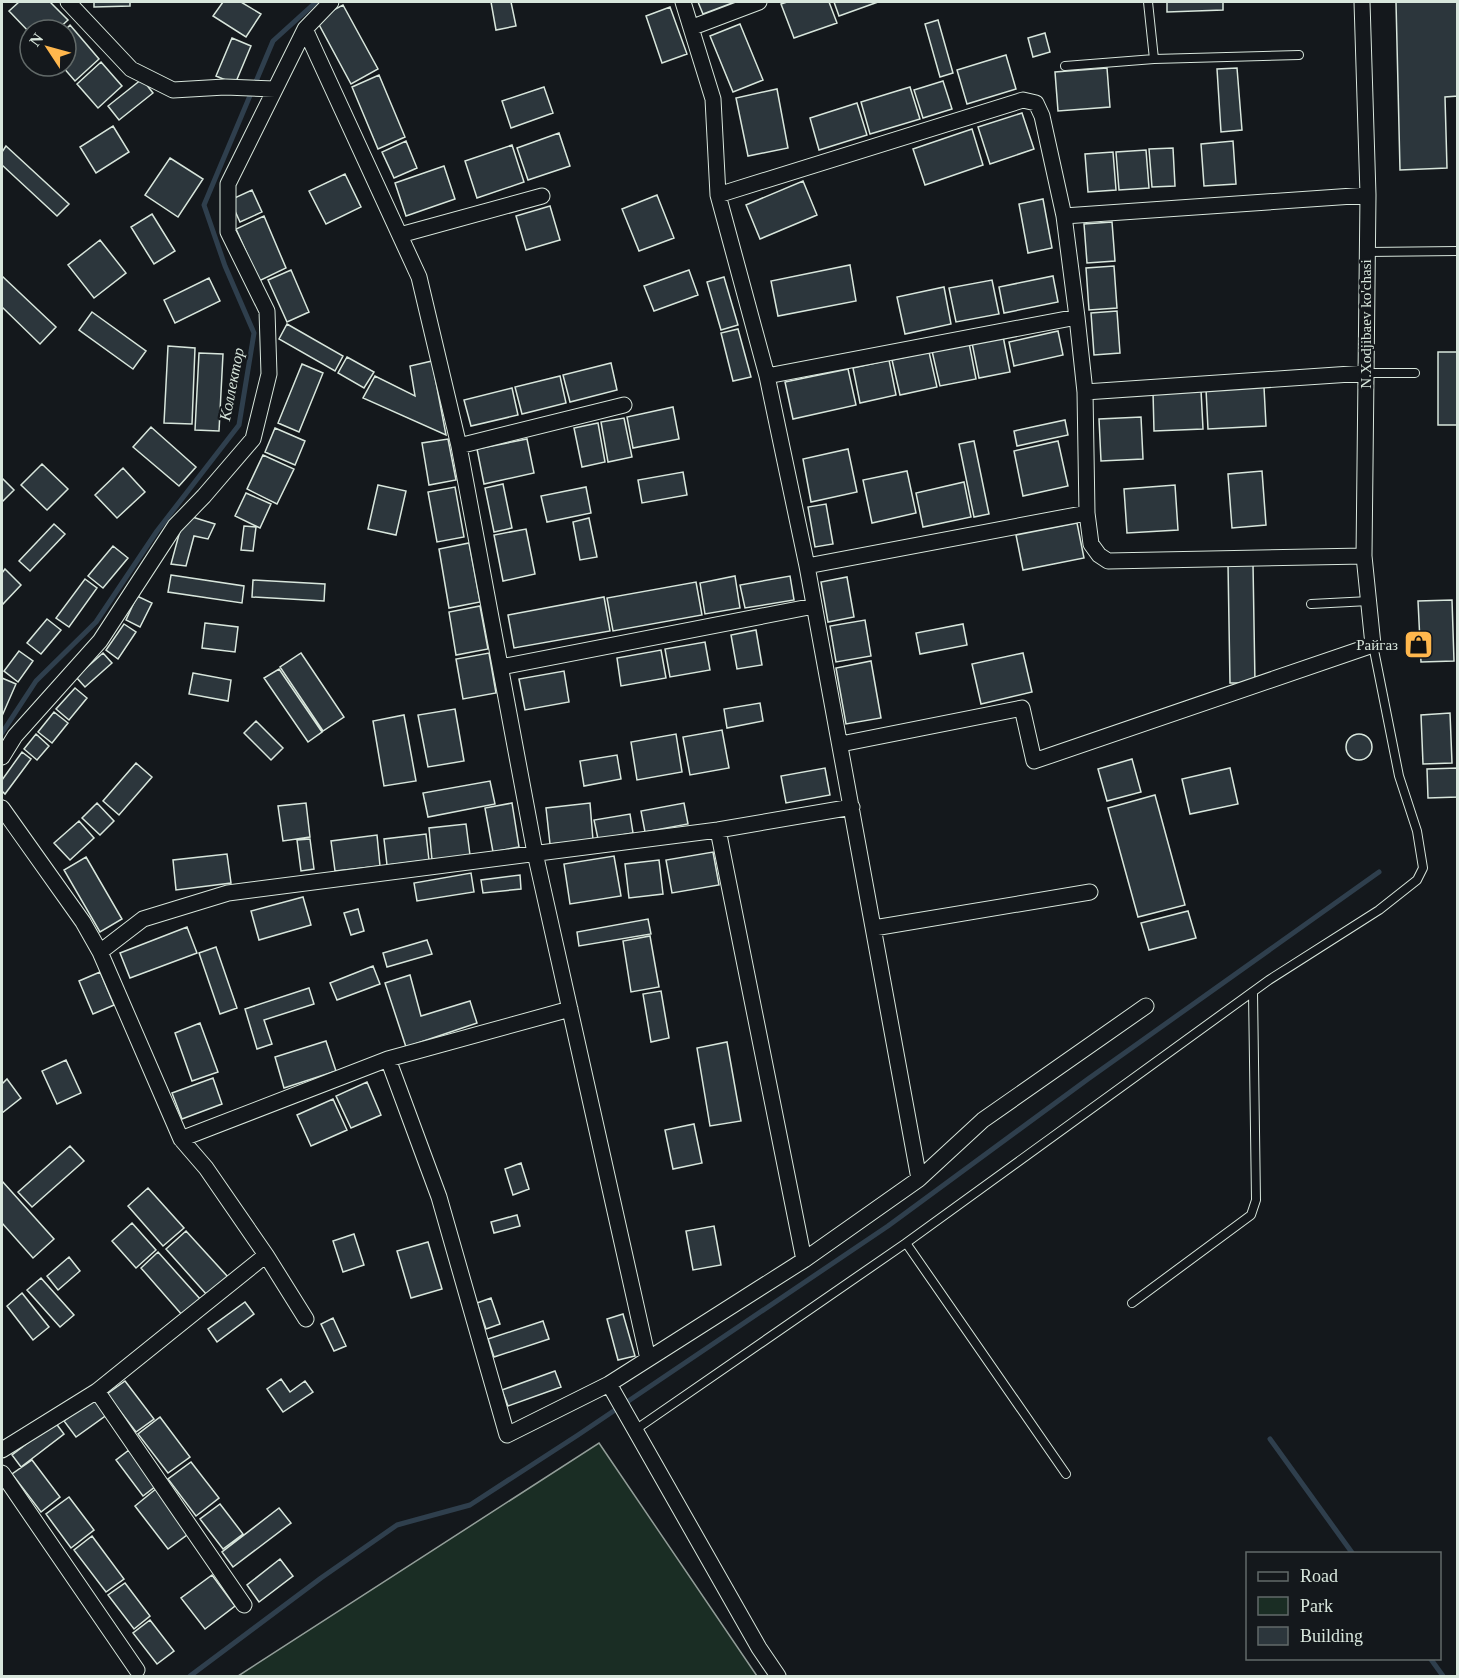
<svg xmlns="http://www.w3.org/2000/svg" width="1459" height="1678" viewBox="0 0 1459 1678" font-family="'Times New Roman',serif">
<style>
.green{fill:#1a2d24;stroke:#939e99;stroke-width:1.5}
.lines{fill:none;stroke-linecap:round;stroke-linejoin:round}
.stream{stroke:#2f3f4d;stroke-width:5}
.building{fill:#2c363c;stroke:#d8e6dc;stroke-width:1.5}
.service-casing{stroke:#d8e6dc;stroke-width:10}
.minor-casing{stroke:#d8e6dc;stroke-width:17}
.service{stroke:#14181c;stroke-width:8}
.minor{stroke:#14181c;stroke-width:15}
.labels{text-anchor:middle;stroke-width:4.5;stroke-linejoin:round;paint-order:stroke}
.street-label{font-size:15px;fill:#d8e6dc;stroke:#14181c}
.poi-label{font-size:15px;fill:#d8e6dc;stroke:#14181c;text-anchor:end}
.water-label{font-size:16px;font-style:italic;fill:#d8e6dc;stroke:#14181c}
</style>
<rect width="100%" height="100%" fill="#14181c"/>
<!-- green -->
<path class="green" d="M599,1443L757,1676H238Z"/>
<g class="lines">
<!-- stream -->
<path class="stream" d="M2,733L36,681L96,622L157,531L239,425L254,333L225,266L204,205L273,41L316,2
M1270,1439L1353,1554
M1430,1658L1443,1676
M190,1676L321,1578L397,1525L470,1505L578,1435L888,1226L1088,1079L1379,872"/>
</g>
<!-- building -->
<path class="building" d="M19,2H50L68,20L57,30H30V33L9,11Z
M94,2H130V6L94,7Z
M223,2H241L261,14L246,37L213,16Z
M491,2H511L516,26L496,30Z
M698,2H735L703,14Z
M787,2H829L837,23L794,38L781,4Z
M834,2H878L839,16Z
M1167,2H1223V10L1167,12Z
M1396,2H1458V96L1445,97L1447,168L1400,170Z
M343,5L378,69L351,84L316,19Z
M670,7L687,54L662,63L646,16Z
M938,20L953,73L940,77L925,24Z
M740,24L763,80L733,92L710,36Z
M70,25L99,59L75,81L62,66H66L65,30Z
M1045,33L1050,52L1033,57L1028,38Z
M232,38L251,46L235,84L216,76Z
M1006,55L1016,89L967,104L957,70Z
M101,62L122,86L98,108L77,84Z
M1107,68L1110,107L1058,111L1055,72Z
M1237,68L1242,130L1221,132L1217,69Z
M379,75L405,137L378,149L352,87Z
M142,79L153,93L119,120L108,106Z
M943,81L952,109L923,118L914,90Z
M544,87L553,113L511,128L502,101Z
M910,87L920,119L870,134L861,102Z
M777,89L788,148L748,156L736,98Z
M857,103L867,135L819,150L810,118Z
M1022,113L1034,149L990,164L978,127Z
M113,126L129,152L96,173L80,147Z
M972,129L983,165L925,185L913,149Z
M559,133L570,166L528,180L517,148Z
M406,141L417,168L394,178L382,152Z
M1233,141L1236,184L1204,186L1201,144Z
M512,145L524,182L477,198L465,161Z
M6,146L69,204L57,216L2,165V152Z
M1173,148L1175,186L1152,187L1149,149Z
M1146,150L1149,188L1119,190L1116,152Z
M1113,152L1116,190L1088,192L1085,154Z
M170,158L203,179L178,217L145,195Z
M444,166L455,199L406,216L395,183Z
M345,174L361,207L326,224L309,191Z
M803,181L817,215L760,239L746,205Z
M252,190L262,212L240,222L230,200Z
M657,195L674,238L639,251L622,209Z
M1043,199L1052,248L1028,253L1019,204Z
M550,206L560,240L526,250L516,216Z
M152,214L175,251L154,264L131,227Z
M264,216L286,268L259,281L236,229Z
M1112,222L1115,261L1087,263L1084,224Z
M100,240L126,273L94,298L68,265Z
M850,265L856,301L778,316L771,281Z
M1114,266L1117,308L1089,310L1086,268Z
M291,270L309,312L287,322L268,280Z
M689,270L698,295L654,311L644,286Z
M2,276L56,327L40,344L2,307Z
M1053,276L1058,302L1004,313L999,287Z
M724,277L738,325L721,330L707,282Z
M209,278L220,301L175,323L164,300Z
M992,280L999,314L956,322L949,288Z
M944,287L951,324L905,334L897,297Z
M1117,311L1120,353L1094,355L1091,313Z
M92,312L146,351L133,369L79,330Z
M287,324L343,356L335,371L279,339Z
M738,329L751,377L733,381L721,333Z
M1058,331L1063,355L1014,366L1009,342Z
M1003,336L1010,372L979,378L972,343Z
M969,343L976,379L940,386L932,351Z
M168,346L195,348L192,424L164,423Z
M929,352L937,387L900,395L892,360Z
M1438,352H1458V425H1438Z
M199,353L223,354L219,431L195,430Z
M347,357L374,372L364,388L338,373Z
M889,360L896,395L860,403L853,368Z
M432,361L446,435L363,398L375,376L415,396L410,366Z
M611,363L617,390L570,402L563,375Z
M302,364L323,373L299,432L278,423Z
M848,369L856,405L793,419L785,382Z
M560,376L566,403L522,414L515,387Z
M1264,387L1266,426L1208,429L1206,389Z
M512,388L518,415L471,426L464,400Z
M1201,390L1203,429L1154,431L1153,392Z
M673,407L679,439L633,448L627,417Z
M1141,417L1143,459L1101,461L1099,419Z
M624,418L632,457L608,462L601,422Z
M1065,420L1068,435L1017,446L1014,431Z
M598,423L605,462L582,467L574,428Z
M151,427L196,467L179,486L133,447Z
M275,428L305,441L295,465L265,452Z
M448,439L456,480L429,485L422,443Z
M527,439L534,473L484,484L477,449Z
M974,441L989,514L974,517L959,444Z
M1058,441L1068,486L1023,496L1014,451Z
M848,449L857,492L811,502L803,459Z
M263,455L294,469L277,504L247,489Z
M42,464L68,489L47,510L21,485Z
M123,468L145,492L117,518L95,495Z
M907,471L916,513L872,523L863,480Z
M1262,471L1266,525L1232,528L1228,474Z
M683,472L687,495L642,503L638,480Z
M2,478L14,490L2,502Z
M964,482L971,517L923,527L916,493Z
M503,484L512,528L494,532L485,488Z
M378,485L406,491L396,535L368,529Z
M1175,485L1178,530L1127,533L1124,489Z
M455,487L464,537L437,542L428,492Z
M586,487L591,513L547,522L541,496Z
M246,493L271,504L260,528L235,516Z
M826,504L833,544L815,547L808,507Z
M189,516L215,524L208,539L194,536L186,566L171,564L181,527Z
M589,518L597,557L580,560L573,522Z
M1077,523L1084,558L1023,570L1016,535Z
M54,524L65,534L30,571L19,561Z
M244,526L256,527L253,551L241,550Z
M526,529L535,574L503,581L494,535Z
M469,543L480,602L449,608L439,549Z
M113,546L128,558L103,588L88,576Z
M1228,564H1253L1255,683H1230Z
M5,569L21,585L2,605V573Z
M171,575L244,586L242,603L168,592Z
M735,576L740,608L705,614L700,583Z
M790,576L794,600L745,608L740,585Z
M847,577L854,617L828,622L821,582Z
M85,579L97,588L69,627L56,618Z
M253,580L325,584L324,601L252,597Z
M696,582L702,615L613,631L607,598Z
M137,596L152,603L140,627L126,620Z
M604,597L610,631L514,648L508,615Z
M1452,600L1454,661L1421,662L1418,601Z
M480,606L488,649L456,655L449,612Z
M47,619L61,630L41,654L27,643Z
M865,620L871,656L836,662L830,626Z
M205,623L238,627L235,652L202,648Z
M124,624L136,632L118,659L106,650Z
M963,624L967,645L920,654L916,633Z
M756,630L762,665L737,669L731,635Z
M705,642L710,670L670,677L665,649Z
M661,650L666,678L621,686L617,658Z
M19,651L33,661L18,682L4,671Z
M103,653L112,663L85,687L76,677Z
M301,653L344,717L323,731L280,667Z
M489,653L496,693L463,699L456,659Z
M1023,653L1032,692L981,704L972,664Z
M871,661L881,718L846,724L836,668Z
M279,669L322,732L308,742L264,678Z
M564,671L569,702L525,710L519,679Z
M193,673L231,680L228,701L189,694Z
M2,678L16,684L2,716Z
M75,688L87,698L69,720L56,709Z
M760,703L763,721L727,728L724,709Z
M455,709L464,761L428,767L418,715Z
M54,712L68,723L52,743L38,732Z
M1450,713L1452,763L1423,764L1421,715Z
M404,715L416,781L384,786L373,721Z
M256,721L283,748L271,760L244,733Z
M722,730L729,768L690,775L683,737Z
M1346 747a13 13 0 1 1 26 0a13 13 0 1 1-26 0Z
M36,734L49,746L37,760L24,749Z
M676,734L682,772L637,780L631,742Z
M22,752L31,759L5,794L2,791V780Z
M617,755L621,779L584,786L580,761Z
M1132,759L1141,792L1107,801L1098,769Z
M136,763L152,777L119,815L103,801Z
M825,768L830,795L786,803L781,776Z
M1230,768L1238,804L1190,814L1182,779Z
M1458,768V797L1428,798L1427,769Z
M490,781L495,804L428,817L423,793Z
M1155,795L1185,905L1138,917L1108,808Z
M97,803L114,821L100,835L82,818Z
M306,803L310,837L283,841L278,806Z
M512,803L519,847L493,852L485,808Z
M590,803L593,840L550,844L546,808Z
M684,803L688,824L645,832L641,811Z
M630,814L633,833L598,839L594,820Z
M79,821L94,838L70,860L54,843Z
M466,824L470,855L432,860L429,828Z
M426,834L429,860L387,865L384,839Z
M377,835L380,866L335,871L331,841Z
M310,839L314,869L301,871L297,840Z
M713,852L719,885L672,893L666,860Z
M227,854L231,883L176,890L173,860Z
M614,856L621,896L570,904L564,864Z
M86,857L122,919L100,932L64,870Z
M659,860L663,894L629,898L625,864Z
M471,873L474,892L417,901L414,883Z
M520,875L521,889L483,893L481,880Z
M303,897L311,925L259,940L251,911Z
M358,909L364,931L351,935L344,913Z
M1188,911L1196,938L1149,950L1141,923Z
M648,919L651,934L579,946L577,932Z
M187,927L197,953L130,978L120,953Z
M650,936L659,987L631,992L623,941Z
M427,940L432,954L387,967L383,953Z
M216,947L237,1008L220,1014L199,953Z
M373,966L380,984L337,1000L330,983Z
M100,972L114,1005L93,1014L79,981Z
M410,975L421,1016L470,1001L477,1023L406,1047L385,983Z
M309,988L314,1004L264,1020L272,1044L257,1049L245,1009Z
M661,991L669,1038L651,1042L643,994Z
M200,1023L218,1072L192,1081L175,1033Z
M326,1041L336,1071L284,1088L275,1057Z
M727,1042L741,1121L710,1126L697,1048Z
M66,1060L81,1093L57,1104L42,1071Z
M213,1078L222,1104L182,1119L172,1093Z
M7,1079L21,1098L2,1113V1084Z
M367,1082L381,1115L351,1128L336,1096Z
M333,1099L347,1130L311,1146L297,1115Z
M694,1124L702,1163L673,1169L665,1130Z
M70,1146L84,1161L32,1207L18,1192Z
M521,1163L529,1189L513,1195L505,1169Z
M2,1181L54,1239L33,1258L2,1223Z
M148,1188L184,1228L163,1246L128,1206Z
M517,1215L520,1226L494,1233L491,1222Z
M132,1223L156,1250L136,1268L112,1241Z
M714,1226L721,1265L693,1270L686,1231Z
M186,1231L228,1277L207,1295L166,1249Z
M354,1234L364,1265L343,1272L333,1241Z
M428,1242L442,1289L411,1298L397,1251Z
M158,1252L201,1300L183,1316L141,1268Z
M69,1257L80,1271L58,1290L47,1276Z
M41,1278L74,1315L60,1327L27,1290Z
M22,1293L49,1327L33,1340L7,1306Z
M491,1298L500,1324L486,1329L477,1303Z
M245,1302L254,1314L217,1342L208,1329Z
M623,1314L635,1356L618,1360L607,1319Z
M333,1318L346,1346L334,1351L321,1324Z
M543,1321L549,1339L494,1357L488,1339Z
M555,1371L561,1387L508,1406L502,1390Z
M281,1379L290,1392L305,1381L313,1392L283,1412L267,1389Z
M125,1381L154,1419L136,1432L107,1394Z
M95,1397L108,1414L76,1437L64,1421Z
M160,1417L190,1457L168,1473L138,1434Z
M55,1422L64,1434L21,1467L12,1455Z
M129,1450L156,1486L143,1496L116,1460Z
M32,1460L60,1497L41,1512L12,1474Z
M191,1462L219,1498L196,1516L168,1479Z
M157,1488L191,1532L168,1549L135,1506Z
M69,1497L94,1530L71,1548L46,1514Z
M220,1504L243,1534L223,1549L200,1519Z
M279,1508L291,1523L233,1567L222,1552Z
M92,1536L124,1579L106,1592L74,1550Z
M280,1559L293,1576L259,1602L247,1585Z
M212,1575L235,1606L205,1629L181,1598Z
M125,1583L150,1616L134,1629L108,1595Z
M150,1620L174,1651L157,1664L133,1633Z"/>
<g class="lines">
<defs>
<path id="service" d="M1148,2L1154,59
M1065,66L1154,59L1299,55
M1367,252L1458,251
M1366,373H1415
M1311,604L1369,601
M906,1243L1066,1474
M1132,1303L1251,1215L1256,1200L1253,992
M635,1430L906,1243L1269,980L1379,910L1417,880L1423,868L1417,831L1399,776L1373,645"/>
<path id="minor" d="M68,2L131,69L173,90L225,87L275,89
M683,2L713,99L718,195L767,376L807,566L919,1179
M693,27L759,2
M305,29L419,277L459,446L535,853L648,1359
M718,195L1023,100L1036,103L1042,116L1064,216L1077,317L1085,392L1087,513L1091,544L1099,555L1108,561L1364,556
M1064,216L1368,195
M400,235L542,196
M767,376L1077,317
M1085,392L1366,373
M459,446L624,405
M807,566L1087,513
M501,667L814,606
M841,744L1022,708L1034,761L1373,645L1364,556L1368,195L1362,2
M2,757L15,736L100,641L175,526L204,496L253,439L269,374L267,311L228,232V184L305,29L331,2
M2,808L83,922L100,952L181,1139L206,1168L266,1255L306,1319
M718,830L804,1260
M874,928L1090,892
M100,952L143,919L228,893L718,830L852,807
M388,1059L439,1197L507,1435L609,1384L804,1260L919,1179L983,1120L1146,1006
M181,1139L388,1059L570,1009
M609,1384L759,1648L778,1676
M97,1391L244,1605
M2,1450L97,1391L266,1255
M2,1473L137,1670"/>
</defs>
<!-- service casing -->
<use href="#service" class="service-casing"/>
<!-- minor casing -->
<use href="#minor" class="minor-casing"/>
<!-- service -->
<use href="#service" class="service"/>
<!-- minor -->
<use href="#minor" class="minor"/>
</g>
<!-- icons -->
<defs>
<symbol id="shop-square" viewBox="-11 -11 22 22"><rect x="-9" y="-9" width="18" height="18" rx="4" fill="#ffb74d" stroke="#14181c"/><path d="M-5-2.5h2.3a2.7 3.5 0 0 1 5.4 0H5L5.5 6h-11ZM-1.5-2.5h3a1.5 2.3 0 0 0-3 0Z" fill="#111"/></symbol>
</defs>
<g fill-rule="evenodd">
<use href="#shop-square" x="1402" y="628" width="33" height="33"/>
</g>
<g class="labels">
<!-- street labels -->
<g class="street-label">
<text transform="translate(1366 324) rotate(-90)" y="5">N.Xodjibaev ko'chasi</text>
</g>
<!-- poi labels -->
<g class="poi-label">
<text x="1398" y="650">Райгаз</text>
</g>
<!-- water labels -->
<g class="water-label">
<text transform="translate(231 384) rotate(-79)" y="6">Коллектор</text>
</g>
</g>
<!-- border -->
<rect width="1459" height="1678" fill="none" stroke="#d8e6dc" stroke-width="6"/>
<!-- legend -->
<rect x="1246" y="1552" width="195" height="108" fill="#14181c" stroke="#626a69" stroke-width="1.5"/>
<rect x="1258" y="1572" width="30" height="9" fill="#14181c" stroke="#626a69" stroke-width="1.5"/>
<text x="1300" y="1582" font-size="18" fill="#d8e6dc">Road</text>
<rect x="1258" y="1597" width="30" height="18" fill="#1a2d24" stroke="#626a69" stroke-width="1.5"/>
<text x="1300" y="1612" font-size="18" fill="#d8e6dc">Park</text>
<rect x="1258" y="1627" width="30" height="18" fill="#2c363c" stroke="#626a69" stroke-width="1.5"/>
<text x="1300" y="1642" font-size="18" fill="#d8e6dc">Building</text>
<!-- north arrow -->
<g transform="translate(48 48) rotate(306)"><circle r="28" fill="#14181c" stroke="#626a69" stroke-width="1.5"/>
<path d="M0-4.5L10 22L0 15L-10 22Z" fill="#ffb74d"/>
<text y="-9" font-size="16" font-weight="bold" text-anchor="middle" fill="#d8e6dc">N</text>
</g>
</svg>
